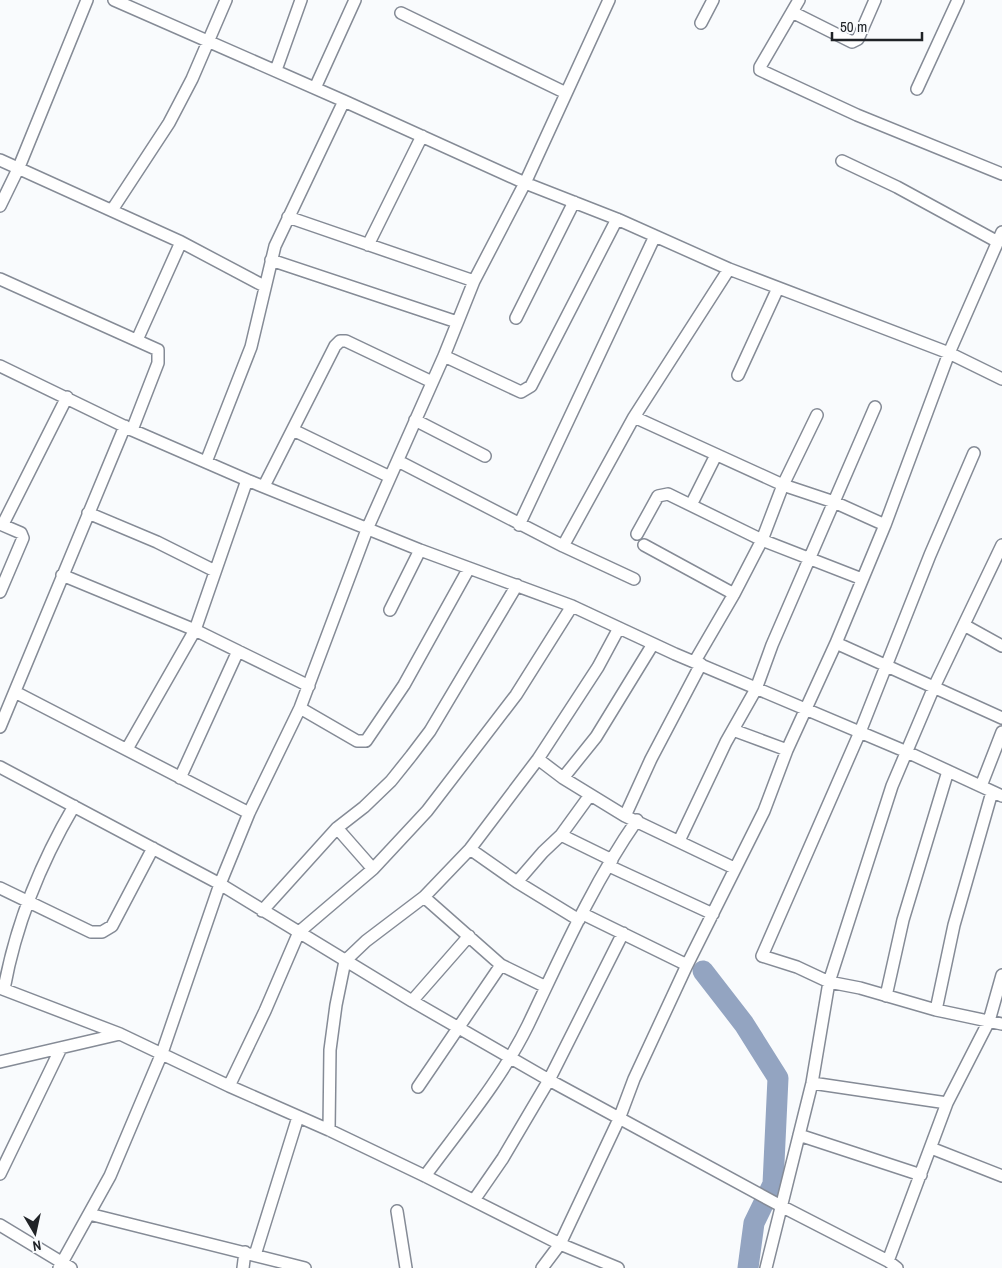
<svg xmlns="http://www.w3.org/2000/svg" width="1002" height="1268" viewBox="0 0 1002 1268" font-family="'Archivo Narrow',sans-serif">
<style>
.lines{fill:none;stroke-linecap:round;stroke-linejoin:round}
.river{stroke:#93a4c1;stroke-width:21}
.minor-casing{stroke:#858b96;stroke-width:14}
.minor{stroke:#fff;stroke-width:11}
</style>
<rect width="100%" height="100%" fill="#f9fbfd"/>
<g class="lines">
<!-- river -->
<path class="river" d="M703,971L744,1024L778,1078L773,1184L754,1223L748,1268"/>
<defs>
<path id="minor" d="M114,0L344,101L525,183L617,219L729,269L949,353L1002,379
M799,0L760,67V70L857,115L1002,174
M792,12L852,42L858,39L875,0
M401,13L566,93
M701,23L713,0
M276,70L301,0
M315,88L355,0
M917,89L958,0
M0,160L181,242L264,286
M842,161L897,187L998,242
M0,206L19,167L87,0
M112,210L169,123L192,79L226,0
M288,217L474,281
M368,245L422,136
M271,260L457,322
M0,279L158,350V363L132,430
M516,318L574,202
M137,340L181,242
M444,356L521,392L531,386L617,219
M0,366L132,430L247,480L420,550L572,606L675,654L907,752L1002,796
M738,375L778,288
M634,417L783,485L834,502L885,525
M415,420L485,456
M293,430L390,477
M974,453L930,555L860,732L762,956L797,967L829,982L860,988L936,1010L1002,1024
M398,461L563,546L634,417L729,269
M206,462L251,347L275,246L344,101
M264,486L335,346L340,341H346L430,381
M691,505L716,455
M88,513L157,542L215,571
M0,524L21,533L23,538L0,592
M3,524L67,397
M519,525L655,236
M637,534L658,496L668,494L762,540L862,579
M644,545L734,594
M563,546L634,579
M62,575L195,630L309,686
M390,610L420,550
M964,625L1002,646
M836,643L1002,718
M695,661L734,594L762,540L783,485L817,415
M15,692L249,813
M300,708L357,741H366L404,685L469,568
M0,727L125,426
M733,730L787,750
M127,749L195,630L247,480
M538,759L563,778L625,816L734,868
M0,767L220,884L412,1001L549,1080L781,1206L888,1261L897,1268
M180,778L238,651
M563,778L596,737L653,644
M981,786L1002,732
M625,816L651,759L701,664
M337,828L373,869
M561,835L612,860
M679,841L726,742L756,689L772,645L875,407
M470,849L517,882L579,920
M609,866L713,914
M517,882L543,852L561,835L590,795
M0,888L91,932H102L112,926L153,848
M424,897L501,965L544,986
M262,911L337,828L364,807L391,781L411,756L430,731L517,585
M583,914L687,965
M0,988L120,1034L229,1086L329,1130L425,1176L560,1244L618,1268
M4,989C16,923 40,864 74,806
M886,996L903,920L948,771
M412,1001L469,936
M936,1010L954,925L992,792
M0,1062L120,1034
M812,1083L947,1103
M229,1086L265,1011L299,932L373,869L427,811L516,695L572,606
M418,1087L501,965
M329,1130L330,1050L336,1005L345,961L366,941L424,897L470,849L538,759L598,667L619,628
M799,1135L921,1175
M931,1148L1002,1176
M0,1174L61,1048
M425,1176C461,1127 501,1080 528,1025C561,956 593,883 637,820
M474,1200L503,1158L549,1080L623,933
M397,1211L406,1268
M89,1214L305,1268
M0,1225L71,1268
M255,1255L298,1117
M888,1261L947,1103L989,1021L1002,975
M59,1268L110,1176L162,1053L220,884L249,813L300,708L368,527L444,356L474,281L525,183L609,0
M243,1268L245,1252
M542,1268L560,1244L619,1119L634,1079L687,965L764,811L787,750L836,643L885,525L949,353L1002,232
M766,1268L812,1083L829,982L892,786L934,687L1002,545"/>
</defs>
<!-- minor casing -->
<use href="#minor" class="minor-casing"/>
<!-- minor -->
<use href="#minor" class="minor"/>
</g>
<!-- north arrow -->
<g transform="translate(35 1233) rotate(171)" stroke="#f9fbfd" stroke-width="4" paint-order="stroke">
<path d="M0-4L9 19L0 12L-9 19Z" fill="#202327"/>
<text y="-8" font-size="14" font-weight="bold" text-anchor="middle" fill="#202327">N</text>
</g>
<!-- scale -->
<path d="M832 32v8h90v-8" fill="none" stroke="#202327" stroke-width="2.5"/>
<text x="840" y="32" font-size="15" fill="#202327" stroke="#f9fbfd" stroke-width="4" paint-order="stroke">50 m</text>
</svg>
